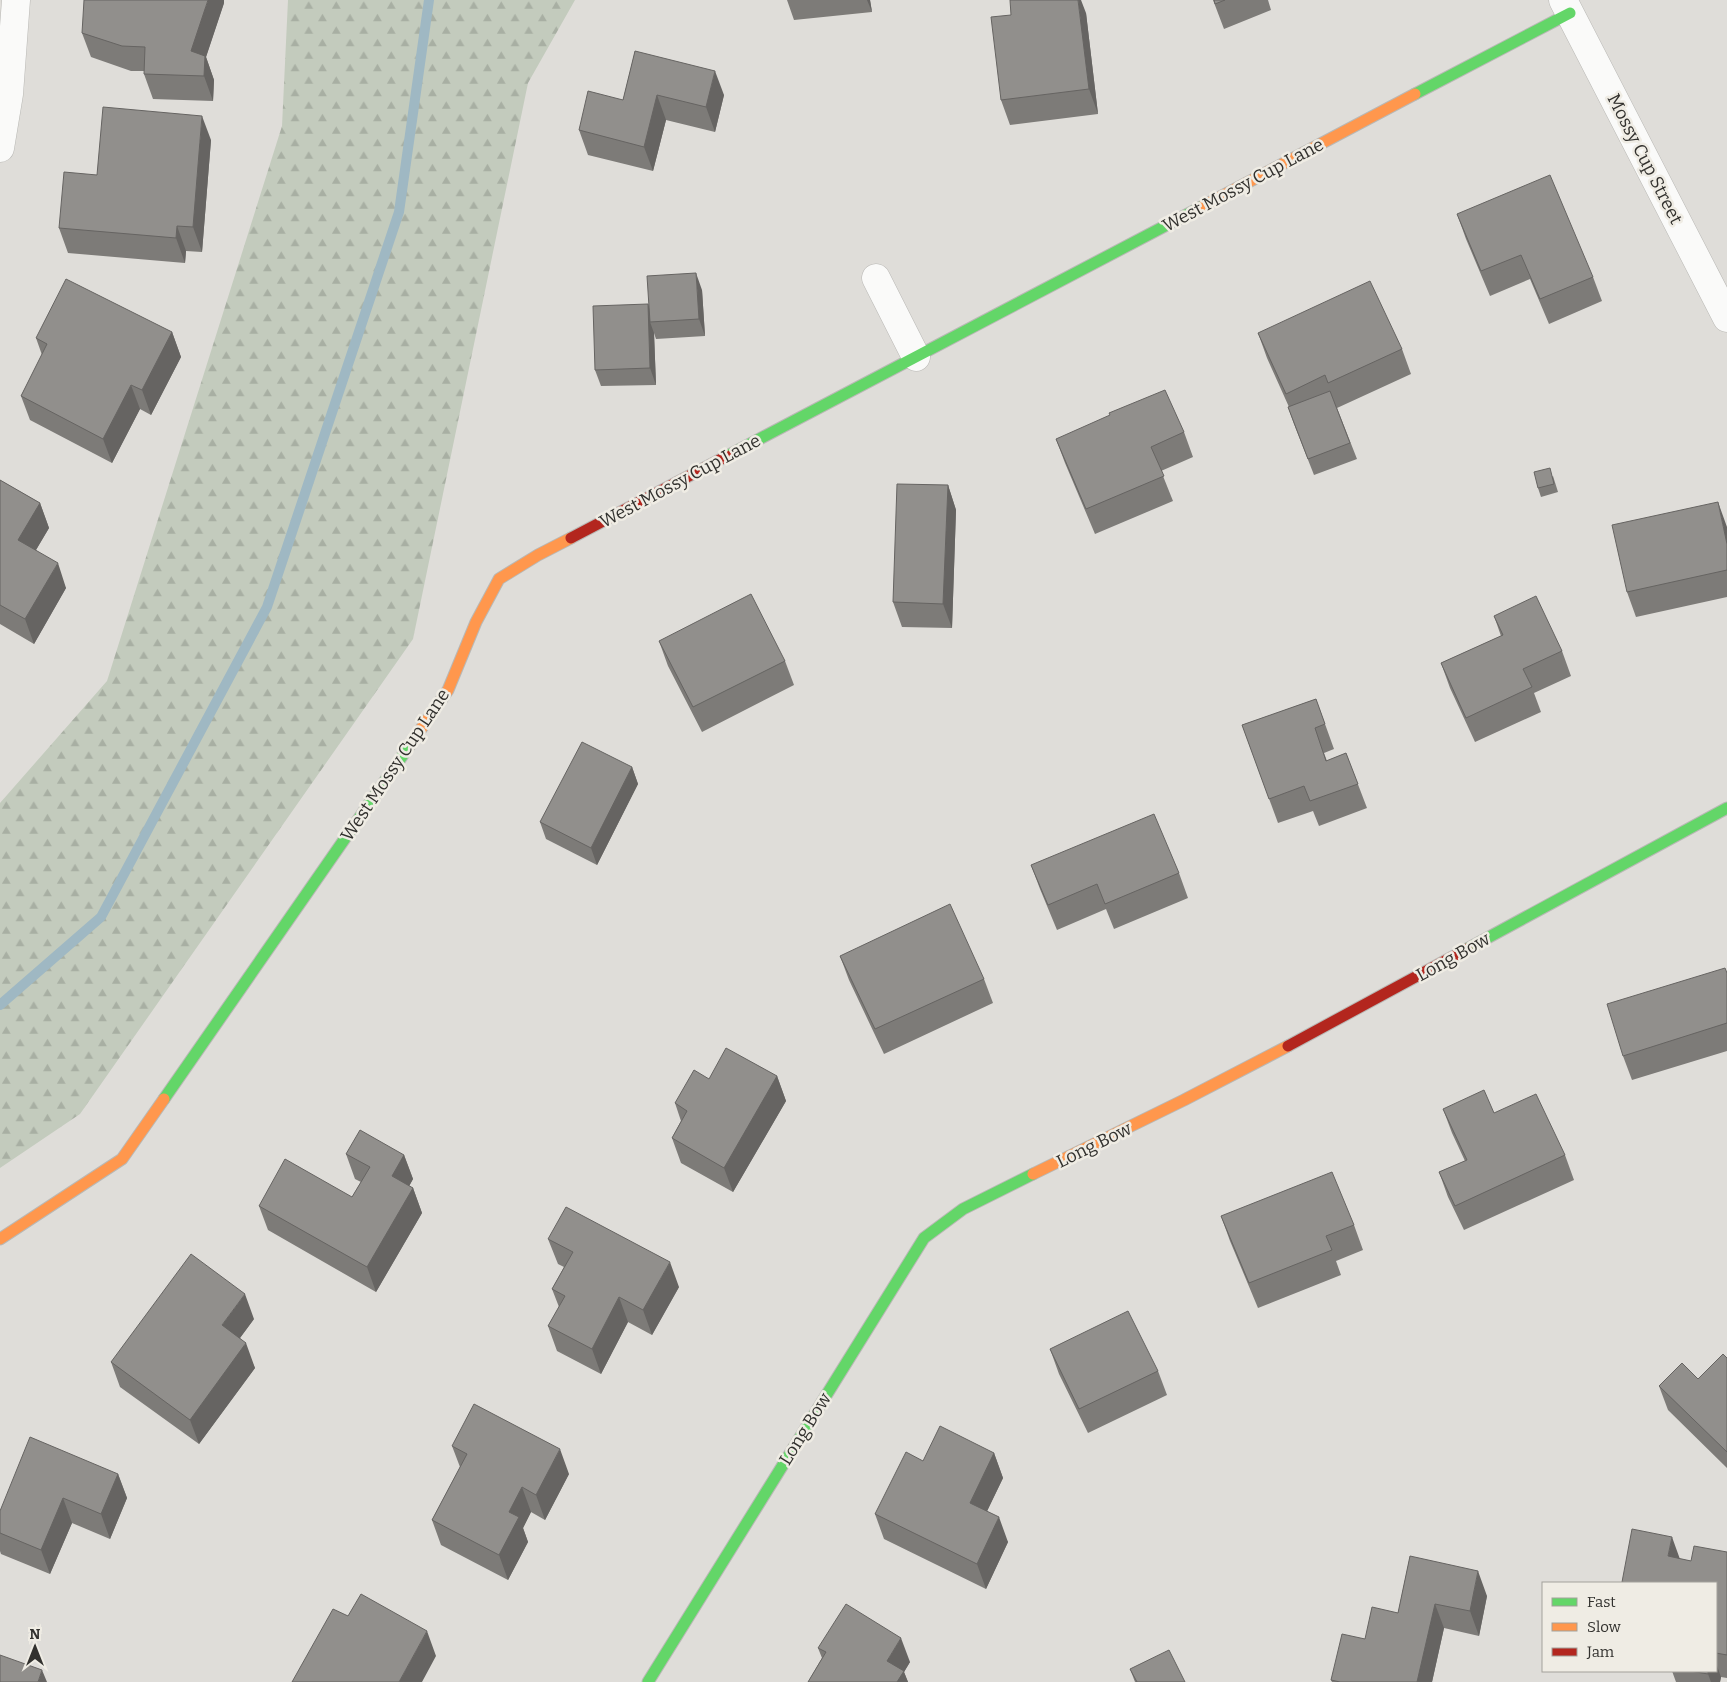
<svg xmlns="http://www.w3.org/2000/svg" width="1727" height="1682" viewBox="0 0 1727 1682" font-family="Bitter,serif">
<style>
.forest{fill:url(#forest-firs)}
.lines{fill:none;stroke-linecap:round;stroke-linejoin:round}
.stream{stroke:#9fb8c3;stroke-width:10}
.street-casing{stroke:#b9b8b5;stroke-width:29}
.fast-casing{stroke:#b9b8b5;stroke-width:13}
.slow-casing{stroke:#b9b8b5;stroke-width:13}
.jam-casing{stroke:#b9b8b5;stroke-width:13}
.street{stroke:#fafaf9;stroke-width:28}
.fast{stroke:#63d668;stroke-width:11}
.slow{stroke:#ff974d;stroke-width:11}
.jam{stroke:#b3261e;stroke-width:11}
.wall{fill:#7d7b78}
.shaded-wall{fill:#666462}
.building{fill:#918f8c;stroke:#666462}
.labels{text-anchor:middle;stroke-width:5;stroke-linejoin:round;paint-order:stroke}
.street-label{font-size:18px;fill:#32312e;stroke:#efece4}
</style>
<defs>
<pattern id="forest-firs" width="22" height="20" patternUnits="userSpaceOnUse" patternTransform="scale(1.25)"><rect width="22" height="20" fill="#c3cbbd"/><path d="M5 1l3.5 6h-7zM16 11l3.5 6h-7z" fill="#a8afa3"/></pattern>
</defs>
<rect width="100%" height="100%" fill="#dfddd9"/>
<!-- forest -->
<path class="forest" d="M288,0H575L528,83L413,639L80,1114L0,1168V803L107,681L282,126Z"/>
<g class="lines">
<!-- stream -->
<path class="stream" d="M0,1005L101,917L267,607L399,212L429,0"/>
<defs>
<path id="street" d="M1563,0L1727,318
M0,148L9,94L16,0
M876,278L916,357"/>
<path id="fast" d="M1415,94L1570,13
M727,456L1203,206
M1467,949L1727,808
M164,1099L412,742
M648,1682L924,1238L963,1209L1033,1174"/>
<path id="slow" d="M1203,206L1415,94
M412,742L448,690L476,622L499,579L538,555L571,538
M1033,1174L1184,1100L1288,1046
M0,1239L122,1159L164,1099"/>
<path id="jam" d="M571,538L727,456
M1288,1046L1467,949"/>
</defs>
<!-- street casing -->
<use href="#street" class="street-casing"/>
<!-- fast casing -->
<use href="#fast" class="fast-casing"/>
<!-- slow casing -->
<use href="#slow" class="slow-casing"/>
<!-- jam casing -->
<use href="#jam" class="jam-casing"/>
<!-- street -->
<use href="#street" class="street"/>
<!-- fast -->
<use href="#fast" class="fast"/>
<!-- slow -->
<use href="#slow" class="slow"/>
<!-- jam -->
<use href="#jam" class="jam"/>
</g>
<!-- wall -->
<path class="wall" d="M787,0H870L872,12L794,20Z
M1213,0H1268L1271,10L1224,29Z
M224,3L206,57L214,80L213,101L153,99L144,74L145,71H131L91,57L82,33Z
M1086,13L1098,114L1010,125L1001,100Z
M635,51L724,95L715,132L666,120L653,171L588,155L579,130L623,100Z
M211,140L202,252L186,251L185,263L68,253L59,228L97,175Z
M1457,214L1593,277L1602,301L1549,324L1530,279L1490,296L1466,239Z
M702,290L705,336L656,339L654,333L656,385L601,386L595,370L648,304L649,308Z
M172,332L181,357L151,415L140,409L112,463L30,420L21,396L42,355L36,338Z
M1258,333L1402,349L1411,374L1337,408L1357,459L1314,475L1294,424L1288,407H1289L1267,358Z
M1184,432L1193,457L1161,471L1173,501L1095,534L1065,463L1056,439Z
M1553,476L1558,492L1541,497L1538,488Z
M0,480L40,503L49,528L36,550L66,588L34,644L0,624Z
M948,485L956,510L952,628L902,627L893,602Z
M1727,527V597L1636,617L1627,592Z
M1494,616L1562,651L1571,676L1534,693L1541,712L1475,742L1450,688L1441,663L1501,636Z
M659,641L785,661L794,685L702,732L668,666Z
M1316,699L1334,749L1324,753L1327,761L1346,753L1367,808L1319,826L1313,811L1278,823L1242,725Z
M632,767L638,784L597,865L546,839L540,822Z
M1031,865L1179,873L1188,898L1114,929L1106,909L1057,930L1040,889Z
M840,956L984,979L993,1003L884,1054L849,980Z
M1727,972V1051L1632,1080L1623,1056Z
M777,1076L786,1101L733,1192L681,1163L672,1138L681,1121L675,1103L709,1079Z
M1443,1109L1494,1113L1565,1155L1574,1180L1464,1230L1448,1197L1439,1172L1465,1161L1452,1133Z
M346,1154L404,1155L413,1179L409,1186L413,1188L422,1213L376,1292L268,1230L259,1206L352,1197L361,1182L355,1179Z
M1221,1216L1354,1225L1363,1250L1336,1261L1341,1275L1258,1308L1230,1241Z
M548,1239L679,1287L652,1335L628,1322L601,1374L557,1351L548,1326L559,1307L552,1289L564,1267L558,1264Z
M254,1319L240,1338L255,1368L199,1444L120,1387L111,1362Z
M1050,1349L1158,1371L1167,1395L1088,1433L1059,1374Z
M1727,1358V1468L1668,1410L1659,1386L1698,1379Z
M452,1446L569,1474L545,1520L531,1512L523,1528L528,1542L508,1580L441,1545L432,1520L460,1467Z
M994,1453L1003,1478L987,1511L1008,1542L986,1589L884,1539L875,1514L923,1461Z
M118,1474L127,1498L110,1539L72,1523L50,1574L1,1554L0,1551V1511Z
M1727,1552V1678L1721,1677L1720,1682H1676L1672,1671H1716V1583H1622V1582L1680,1559L1691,1561Z
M1410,1556L1487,1596L1479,1636L1444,1628L1432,1682H1332L1331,1680L1365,1639L1398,1613Z
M818,1648L910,1662L904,1672L908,1682H808L822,1658Z
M1130,1669L1185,1682H1135Z"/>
<!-- shaded-wall -->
<path class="shaded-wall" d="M208,0H224V3L206,57L214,80L213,101L204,76L191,51Z
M867,0H870L872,12Z
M1078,0H1081L1086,13L1098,114L1089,89Z
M715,71L724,95L715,132L706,107Z
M657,95L666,120L653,171L644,147Z
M202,116L211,140L202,252L193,227Z
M177,226L186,251L185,263L176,238Z
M696,273L702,290L705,336L699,319Z
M648,304L654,321L650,322L654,333L656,385L650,368Z
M172,332L181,357L151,415L142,390Z
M131,385L140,409L112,463L103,439Z
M948,485L956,510L952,628L943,604Z
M1718,502L1727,527V544Z
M40,503L49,528L27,565L18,540Z
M58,563L66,588L34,644L25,619Z
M632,767L638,784L597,865L591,848Z
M777,1076L786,1101L733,1192L724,1168Z
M404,1155L413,1179L401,1201L392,1176Z
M413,1188L422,1213L376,1292L367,1267Z
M670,1262L679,1287L652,1335L643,1310Z
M245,1294L254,1319L231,1350L222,1325Z
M619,1297L628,1322L601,1374L592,1349Z
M246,1343L255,1368L199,1444L190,1420Z
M560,1449L569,1474L545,1520L536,1495Z
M994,1453L1003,1478L979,1528L970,1503Z
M118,1474L127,1498L110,1539L101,1514Z
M522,1487L531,1512L523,1528L528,1542L508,1580L499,1555L509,1512Z
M63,1498L72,1523L50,1574L41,1550Z
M999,1517L1008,1542L986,1589L977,1564Z
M1672,1537L1681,1562L1668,1556Z
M1478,1571L1487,1596L1479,1636L1470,1611Z
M1435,1604L1444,1628L1432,1682H1417Z
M427,1631L436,1656L422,1682H399Z
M901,1638L910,1662L904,1672L908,1682H895L887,1661Z
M1716,1663L1721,1677L1720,1682H1711L1708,1674V1671H1716Z
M42,1670L47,1682H38Z"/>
<!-- building -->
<path class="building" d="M84,0H208L191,51L205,56L204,76L144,74L145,47L122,46L82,33Z
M1010,0H1078L1089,89L1001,100L991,17L1011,15Z
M1214,0H1225L1215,4Z
M635,51L715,71L706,107L657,95L644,147L579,130L588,91L623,100Z
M103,107L202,116L193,227L177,226L176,238L59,228L64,172L97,175Z
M1550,175L1593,277L1540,299L1521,255L1481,271L1457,214Z
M696,273L699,319L650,322L647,276Z
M66,279L172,332L142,390L131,385L103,439L21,396L47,344L36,338Z
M1370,281L1402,349L1328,383L1325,375L1286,394L1258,333Z
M648,304L650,368L595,370L593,306Z
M1165,390L1184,432L1151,447L1164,476L1086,509L1056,439L1110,415L1109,413Z
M1330,391L1350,443L1308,459L1288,407Z
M1550,468L1554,484L1538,488L1534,472Z
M0,480L40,503L18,540L58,563L25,619L0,605Z
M897,484L948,485L943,604L893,602Z
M1718,502L1727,544V570L1627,592L1612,525Z
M751,594L785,661L693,707L659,641Z
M1536,596L1562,651L1523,669L1532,687L1466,718L1441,663L1503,635L1494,616Z
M1316,699L1325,724L1315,728L1326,761L1346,753L1358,784L1310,801L1304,786L1269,799L1242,725Z
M582,742L632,767L591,848L540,822Z
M1154,814L1179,873L1105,904L1097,884L1048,905L1031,865Z
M950,904L984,979L875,1029L840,956Z
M1725,968L1727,973V1023L1623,1056L1607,1004Z
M726,1048L777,1076L724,1168L672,1138L687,1111L675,1103L694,1070L709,1079Z
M1484,1090L1494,1113L1536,1094L1565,1155L1455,1206L1439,1172L1467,1160L1443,1109Z
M360,1130L404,1155L392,1176L413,1188L367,1267L259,1206L285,1159L352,1197L370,1167L346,1154Z
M1332,1172L1354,1225L1326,1236L1332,1250L1249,1283L1221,1216Z
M566,1207L670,1262L643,1310L619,1297L592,1349L548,1326L565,1296L552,1289L573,1252L548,1239Z
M191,1254L245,1294L222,1325L246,1343L190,1420L111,1362Z
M1128,1311L1158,1371L1079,1409L1050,1349Z
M1723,1354L1727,1358V1452L1659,1386L1682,1363L1698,1379Z
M474,1404L560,1449L536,1495L522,1487L509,1512L519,1517L499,1555L432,1520L467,1454L452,1446Z
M940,1426L994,1453L970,1503L999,1517L977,1564L875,1514L906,1452L923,1461Z
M30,1437L118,1474L101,1514L63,1498L41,1550L0,1533V1511Z
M1632,1529L1672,1537L1668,1556L1691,1561L1694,1546L1727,1552V1655L1716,1653V1583H1627L1622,1582Z
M1410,1556L1478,1571L1470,1611L1435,1604L1417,1682H1340L1331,1680L1342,1634L1365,1639L1372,1607L1398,1613Z
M361,1594L427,1631L399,1682H292L333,1609L348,1616Z
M846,1604L901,1638L887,1661L904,1671L897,1682H808L826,1652L818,1648Z
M1169,1650L1185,1682H1137L1130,1669Z
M0,1655L42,1670L38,1682H0Z
M1690,1671H1708V1674Z"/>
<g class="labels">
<!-- street labels -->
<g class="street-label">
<text transform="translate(1645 159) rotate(63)" y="6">Mossy Cup Street</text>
<text transform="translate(1243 185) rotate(-28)" y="6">West Mossy Cup Lane</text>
<text transform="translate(680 481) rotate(-28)" y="6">West Mossy Cup Lane</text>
<text transform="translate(395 765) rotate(-56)" y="6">West Mossy Cup Lane</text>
<text transform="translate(1453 957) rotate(-29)" y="6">Long Bow</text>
<text transform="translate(1094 1145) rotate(-26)" y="6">Long Bow</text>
<text transform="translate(805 1429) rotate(-58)" y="6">Long Bow</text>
</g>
</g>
<!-- legend -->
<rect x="1542" y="1582" width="175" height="90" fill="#efece4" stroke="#a3a19b"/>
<rect x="1552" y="1598" width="25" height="8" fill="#63d668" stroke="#a3a19b"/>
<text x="1587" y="1607" font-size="15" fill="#32312e">Fast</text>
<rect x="1552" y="1623" width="25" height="8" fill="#ff974d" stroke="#a3a19b"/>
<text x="1587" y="1632" font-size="15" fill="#32312e">Slow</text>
<rect x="1552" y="1648" width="25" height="8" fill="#b3261e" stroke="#a3a19b"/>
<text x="1587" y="1657" font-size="15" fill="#32312e">Jam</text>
<!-- north arrow -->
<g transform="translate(35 1647)" stroke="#efece4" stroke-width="4" paint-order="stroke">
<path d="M0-4L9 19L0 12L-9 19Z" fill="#32312e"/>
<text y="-8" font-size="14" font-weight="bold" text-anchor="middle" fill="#32312e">N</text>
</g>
</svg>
